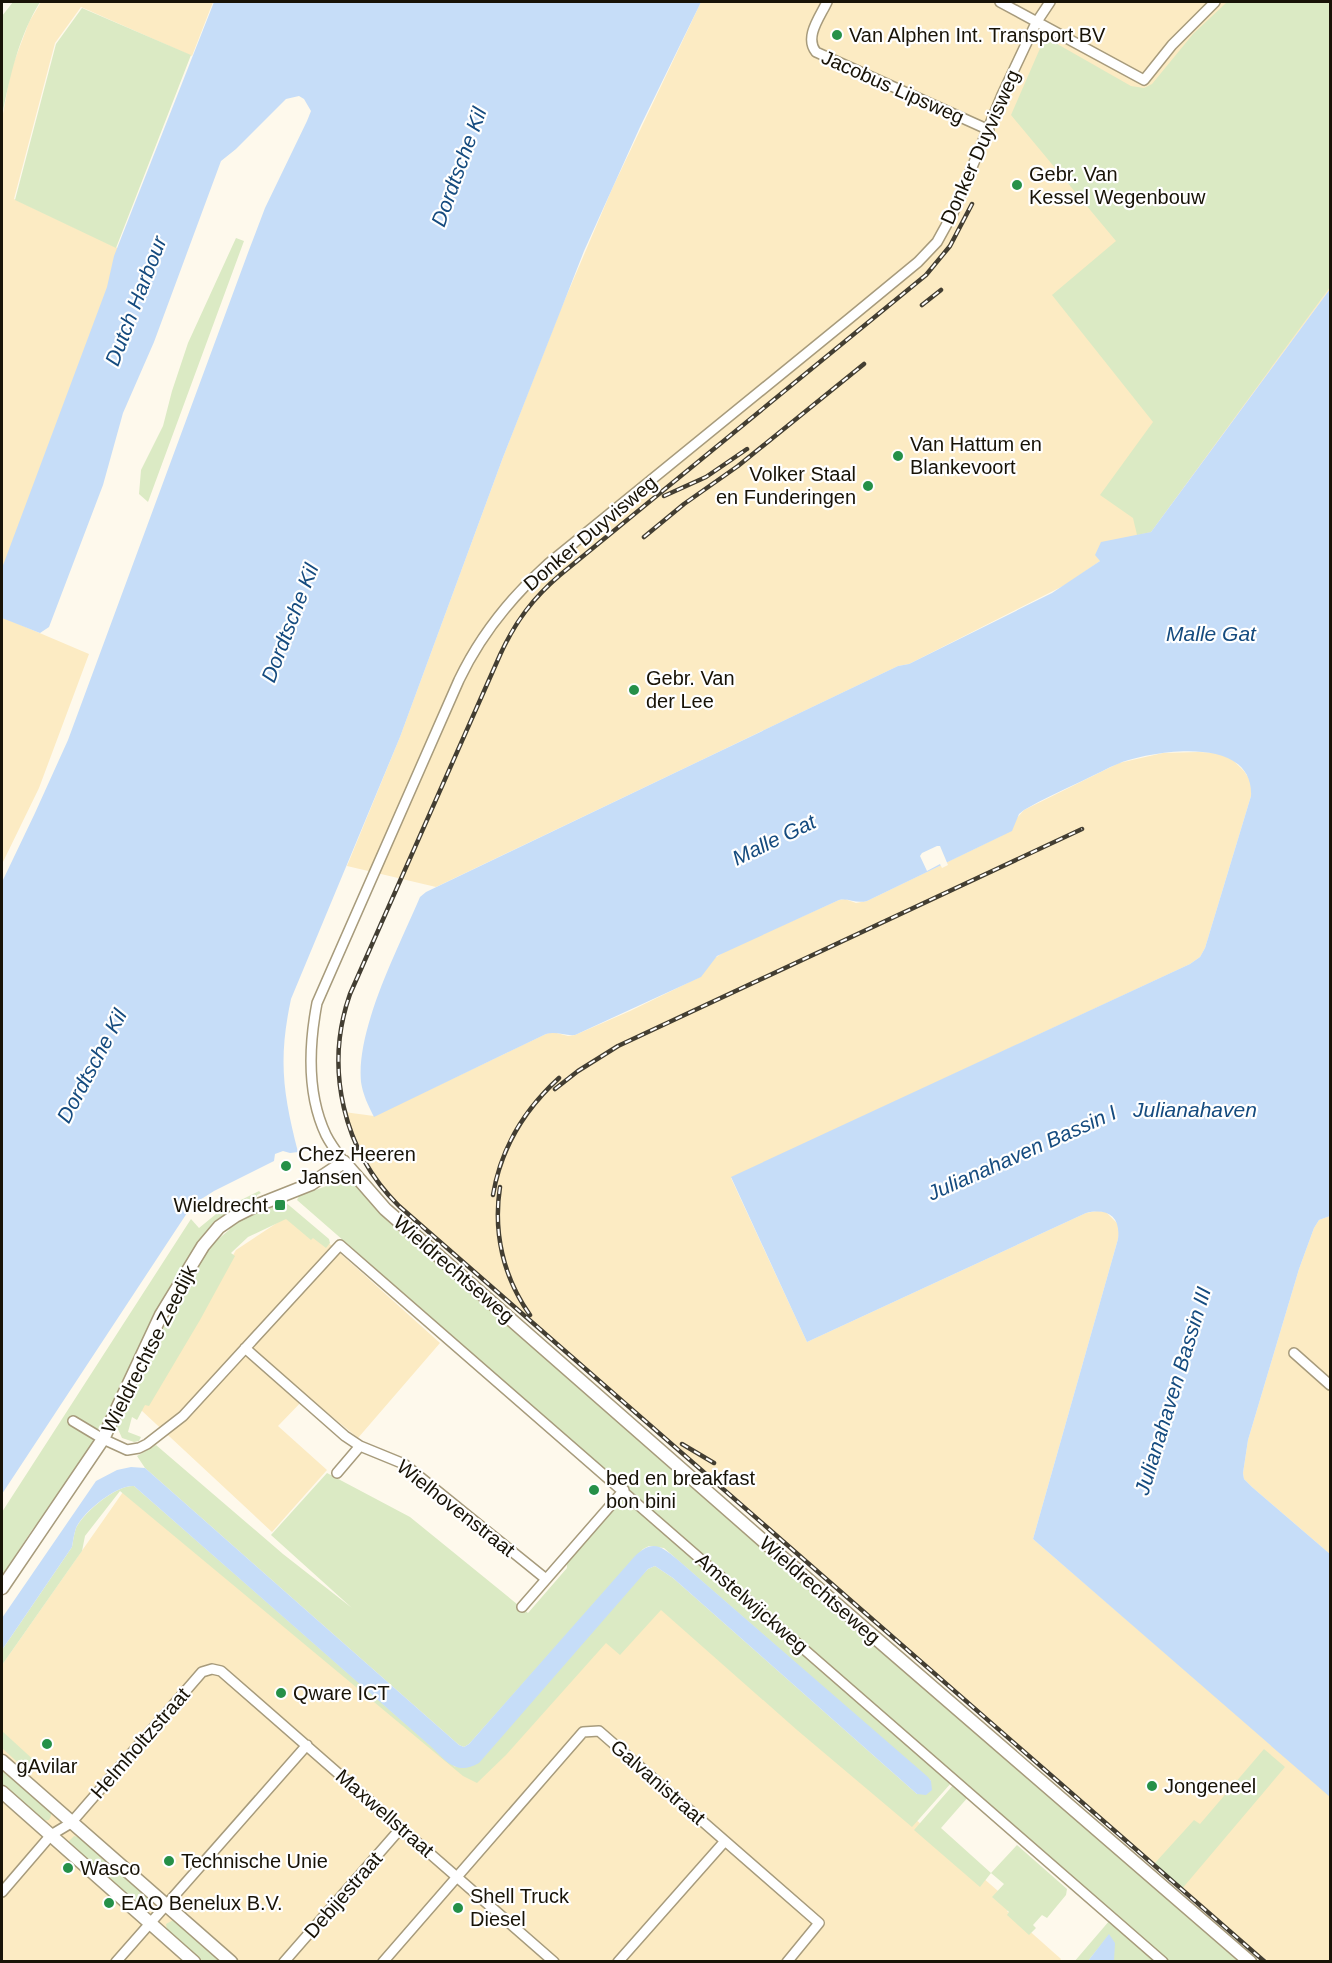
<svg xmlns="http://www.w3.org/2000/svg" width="1332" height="1963" viewBox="0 0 1332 1963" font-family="Helvetica,sans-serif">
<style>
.built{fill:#fcebc3}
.green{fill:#dbeac4}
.water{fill:#c6ddf8}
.pier{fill:#fef9ec}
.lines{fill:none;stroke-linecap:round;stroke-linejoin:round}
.minor-casing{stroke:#a79b7c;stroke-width:12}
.tertiary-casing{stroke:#a79b7c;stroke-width:15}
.minor{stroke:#fff;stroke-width:9}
.tertiary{stroke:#fff;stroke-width:12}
.rail-casing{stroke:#433e32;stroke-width:4.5}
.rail{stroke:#fff;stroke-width:2;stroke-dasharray:7;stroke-linecap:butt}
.poi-dot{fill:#259048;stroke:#fff;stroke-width:2}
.labels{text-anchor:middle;stroke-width:4.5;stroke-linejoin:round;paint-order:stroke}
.poi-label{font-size:20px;fill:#181307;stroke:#fff;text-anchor:start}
.street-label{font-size:20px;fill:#181307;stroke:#fff}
.water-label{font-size:21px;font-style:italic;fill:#154b7f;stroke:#fff}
</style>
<rect width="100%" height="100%" fill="#fef9ec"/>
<!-- built -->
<path class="built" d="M41,2H213L192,56L81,7L55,43L14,199L130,254L2,580V119L11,70L29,22Z
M701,2H1330V289L1151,532L1100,561L1067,584L909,664L898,666L436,887L347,866L400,737L502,460L560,311L612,189Z
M2,617L89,654L39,788L2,864Z
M1198,752L1218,753L1231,758L1244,771L1250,780L1251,787V796L1205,948L1200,957L1190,964L731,1178L807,1342L1086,1213L1097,1211L1106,1212L1117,1223L1120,1229L1118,1239L1033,1539L1330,1795V1961H1264L411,1217L384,1190L370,1170L344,1112L374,1116L546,1034L553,1032L568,1036L575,1035L630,1011L700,977L712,960L727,950L839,900L845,899L856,903L867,901L1001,836L1024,810L1119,763L1163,753Z
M1330,1216V1554L1252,1487L1244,1479L1243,1473L1248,1440L1299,1269L1314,1228L1319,1220Z
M286,1217L331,1245L440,1343L358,1438L307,1396L278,1426L327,1470L272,1532L141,1410L236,1250Z
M123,1492L473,1779L648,1587L1013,1904L1007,1911L1061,1959L1059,1962H2V1665Z"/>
<!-- green -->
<path class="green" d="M13,2H40C19,36 10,76 2,116V16Z
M1227,2H1327L1330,4V287L1151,532L1137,535L1133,518L1100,495L1153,422L1052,295L1116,241L1011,115L1045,37L1131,86L1144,88L1152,84L1193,34Z
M82,8L191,55L116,248L15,200L56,44Z
M236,238L244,241L148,502L139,494L141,470L163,426L172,391L188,343Z
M345,1182L351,1183L356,1186L383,1215L422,1251L1238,1961H1169L297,1200L299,1196L332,1184Z
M259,1191L261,1193L257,1195V1197L247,1202V1204L211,1227L191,1255L154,1317L97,1434L73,1478L32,1530L2,1576V1512L191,1219L199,1228L221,1210Z
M284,1201L329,1239L330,1243L326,1248L313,1238L311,1240L286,1219L248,1237L231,1253L235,1256L200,1320L149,1406L145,1405L137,1420L132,1417L128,1432L141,1437L139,1441L134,1442L122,1438L117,1427V1422L163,1323L210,1246L229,1230L232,1224L251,1213Z
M156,1445L283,1554L352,1608L271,1535L327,1473L410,1517L528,1613L567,1568V1563L623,1499H627L952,1782L912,1827L797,1730L661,1610L620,1655L606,1643L506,1755L477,1783L463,1776L120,1491L85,1536L82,1551L77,1558L2,1665V1650L72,1547C73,1541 74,1534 76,1528C84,1512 116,1485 134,1486L455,1767L648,1569L655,1566L673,1578L917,1794L931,1781L664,1548L649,1546L643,1549L469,1744L464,1747L459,1745L145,1468L137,1456Z
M2,1731L37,1763L28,1772L2,1748Z
M1264,1749L1285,1767L1181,1890L1154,1864L1194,1820L1200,1824Z
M2,1766L51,1812V1816L49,1820L42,1821L2,1786Z
M954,1784L969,1796L941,1828L991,1873L1017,1845L1067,1889L1066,1895L1047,1918L1042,1915L1033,1925L1036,1928L1029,1935L1007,1915L1009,1912L992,1897L1004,1884L991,1873L980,1887L914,1830Z
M74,1836L82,1838L149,1896L148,1906L143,1908L70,1846L69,1841Z
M175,1919L222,1961H203L167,1930L166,1924Z
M1110,1920L1157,1961H1114L1109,1935L1088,1961L1074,1962Z"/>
<!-- water -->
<path class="water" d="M214,2H701L640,127L584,251L502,460L400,737L291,999C278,1060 283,1093 298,1152L290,1153L283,1151L275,1154L274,1161L214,1191L184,1210L187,1213L2,1494V882L35,813L68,740L249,250L265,208L307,121L311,111L304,99L299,96L286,99L236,149L221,161L154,342L123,413L103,485L49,627L40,633L2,618V568L107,287L114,256Z
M1330,289V1216L1319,1220L1314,1228L1299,1269L1248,1440L1243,1473L1244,1479L1252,1487L1330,1554V1797L1033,1539L1118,1239C1121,1216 1107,1208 1086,1213L807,1342L731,1177L1190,964L1200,957L1205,948L1251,796C1254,735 1155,750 1120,763C1107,768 1095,775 1082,781C1063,790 1043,799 1024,810L1019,814L1012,831L867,901C856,904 849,898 839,900L717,956L701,977L575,1035C565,1036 556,1031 546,1034L374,1117C368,1105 363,1095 361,1082C356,1028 399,947 420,897L426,892L898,666L909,664L1052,593L1100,561L1095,555L1101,542L1151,532Z
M131,1467L145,1468L459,1745L464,1747L469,1744L635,1556C653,1539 661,1546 678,1560L928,1777L931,1781L932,1790L926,1795L917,1794L673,1578L655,1566L648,1569L479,1763C455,1777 445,1759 428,1744L134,1486C116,1485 83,1512 76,1528C74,1534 73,1541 72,1547L2,1650V1618L96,1481L117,1470Z
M1109,1934L1115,1943L1114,1961H1088Z"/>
<!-- pier -->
<path class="pier" d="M937,846H940L948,865L942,868L940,864L927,871L920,856L922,853Z"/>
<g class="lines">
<defs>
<path id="minor" d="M827,2C820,17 804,37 816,52L989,130
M1000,2L1144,80L1172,45L1215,2
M344,1162C338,1154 331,1145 326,1135C307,1095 309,1045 317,1003L459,680C481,634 510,598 548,564L850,318L918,262L937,242L953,213L1002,95L1036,23L1050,2
M245,1348L345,1436L360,1446L404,1464L546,1579
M1294,1353L1330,1385
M73,1421L103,1439L127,1450L139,1448L147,1444L183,1416L340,1245L1163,1962
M337,1473L360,1446
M522,1607L624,1490
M2,1892L51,1835L71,1823L202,1672L212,1669L221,1671L554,1962
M116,1962L307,1745
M284,1962L401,1828
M383,1962L583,1732L599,1731L819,1923L787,1962
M618,1962L725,1841"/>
<path id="tertiary" d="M2,1588L103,1439L161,1315L203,1246L219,1227L235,1216L253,1207L311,1184L344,1162L385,1209L768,1545L1250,1962
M2,1761L231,1962
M2,1792L194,1962"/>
</defs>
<!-- minor casing -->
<use href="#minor" class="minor-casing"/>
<!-- tertiary casing -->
<use href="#tertiary" class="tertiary-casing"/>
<!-- minor -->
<use href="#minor" class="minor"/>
<!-- tertiary -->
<use href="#tertiary" class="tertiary"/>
<defs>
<path id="rail" d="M972,204L950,246L926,275L560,575C533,598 515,622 500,655L350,994C324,1068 343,1151 399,1206L1265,1962
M922,305L941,290
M664,496L706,477L747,449
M644,537L684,504L738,466L864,364
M555,1089L578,1071L618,1046L1082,829
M500,1187C493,1232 503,1277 530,1315
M493,1195C501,1147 524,1110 559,1078
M682,1444L714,1463"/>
</defs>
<!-- rail casing -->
<use href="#rail" class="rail-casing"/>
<!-- rail -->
<use href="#rail" class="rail"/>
</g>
<!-- markers -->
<g class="poi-dot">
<circle cx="837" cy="35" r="6"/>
<circle cx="1017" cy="185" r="6"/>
<circle cx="898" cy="456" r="6"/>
<circle cx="868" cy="486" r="6"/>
<circle cx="634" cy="690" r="6"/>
<circle cx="286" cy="1166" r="6"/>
<rect x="274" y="1199" width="12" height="12" rx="3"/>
<circle cx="594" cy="1490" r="6"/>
<circle cx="281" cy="1693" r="6"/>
<circle cx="47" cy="1744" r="6"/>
<circle cx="1152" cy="1786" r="6"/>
<circle cx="169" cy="1861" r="6"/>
<circle cx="68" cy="1868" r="6"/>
<circle cx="109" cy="1903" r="6"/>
<circle cx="458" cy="1908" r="6"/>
</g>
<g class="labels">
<!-- poi labels -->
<g class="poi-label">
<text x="849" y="42">Van Alphen Int. Transport BV</text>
<text x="1029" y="181">Gebr. Van<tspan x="1029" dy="23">Kessel Wegenbouw</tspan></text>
<text x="910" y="451">Van Hattum en<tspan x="910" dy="23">Blankevoort</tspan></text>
<text x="856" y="481" text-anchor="end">Volker Staal<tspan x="856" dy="23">en Funderingen</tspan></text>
<text x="646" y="685">Gebr. Van<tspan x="646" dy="23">der Lee</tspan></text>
<text x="298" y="1161">Chez Heeren<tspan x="298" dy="23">Jansen</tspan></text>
<text x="268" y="1212" text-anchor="end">Wieldrecht</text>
<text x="606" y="1485">bed en breakfast<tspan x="606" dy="23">bon bini</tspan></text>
<text x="293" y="1700">Qware ICT</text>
<text x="47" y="1773" text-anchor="middle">gAvilar</text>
<text x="1164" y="1793">Jongeneel</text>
<text x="181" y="1868">Technische Unie</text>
<text x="80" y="1875">Wasco</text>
<text x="470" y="1903">Shell Truck<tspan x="470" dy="23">Diesel</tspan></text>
<text x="121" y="1910">EAO Benelux B.V.</text>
</g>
<!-- street labels -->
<g class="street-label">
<text transform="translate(893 87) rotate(24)" y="7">Jacobus Lipsweg</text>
<text transform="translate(980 147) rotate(-66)" y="7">Donker Duyvisweg</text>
<text transform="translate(590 533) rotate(-40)" y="7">Donker Duyvisweg</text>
<text transform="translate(454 1269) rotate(41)" y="7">Wieldrechtseweg</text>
<text transform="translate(149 1349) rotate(-63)" y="7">Wieldrechtse Zeedijk</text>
<text transform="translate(456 1508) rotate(38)" y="7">Wielhovenstraat</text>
<text transform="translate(820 1590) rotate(41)" y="7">Wieldrechtseweg</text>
<text transform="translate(752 1603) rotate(41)" y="7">Amstelwijckweg</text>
<text transform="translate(140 1743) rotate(-49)" y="7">Helmholtzstraat</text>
<text transform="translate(658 1782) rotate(41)" y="7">Galvanistraat</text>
<text transform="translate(385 1813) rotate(41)" y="7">Maxwellstraat</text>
<text transform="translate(343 1895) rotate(-49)" y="7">Debijestraat</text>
</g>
<!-- water labels -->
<g class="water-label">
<text transform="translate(459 167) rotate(-70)" y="7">Dordtsche Kil</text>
<text transform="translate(136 301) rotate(-69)" y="7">Dutch Harbour</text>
<text transform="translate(290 623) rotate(-69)" y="7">Dordtsche Kil</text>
<text x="1211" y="641">Malle Gat</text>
<text transform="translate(774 840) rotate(-26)" y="7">Malle Gat</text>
<text transform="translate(92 1066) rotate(-62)" y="7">Dordtsche Kil</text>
<text x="1195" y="1117">Julianahaven</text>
<text transform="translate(1022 1153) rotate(-24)" y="7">Julianahaven Bassin I</text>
<text transform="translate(1173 1391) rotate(-73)" y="7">Julianahaven Bassin III</text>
</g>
</g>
<!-- border -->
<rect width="1332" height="1963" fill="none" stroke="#181307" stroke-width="6"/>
</svg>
